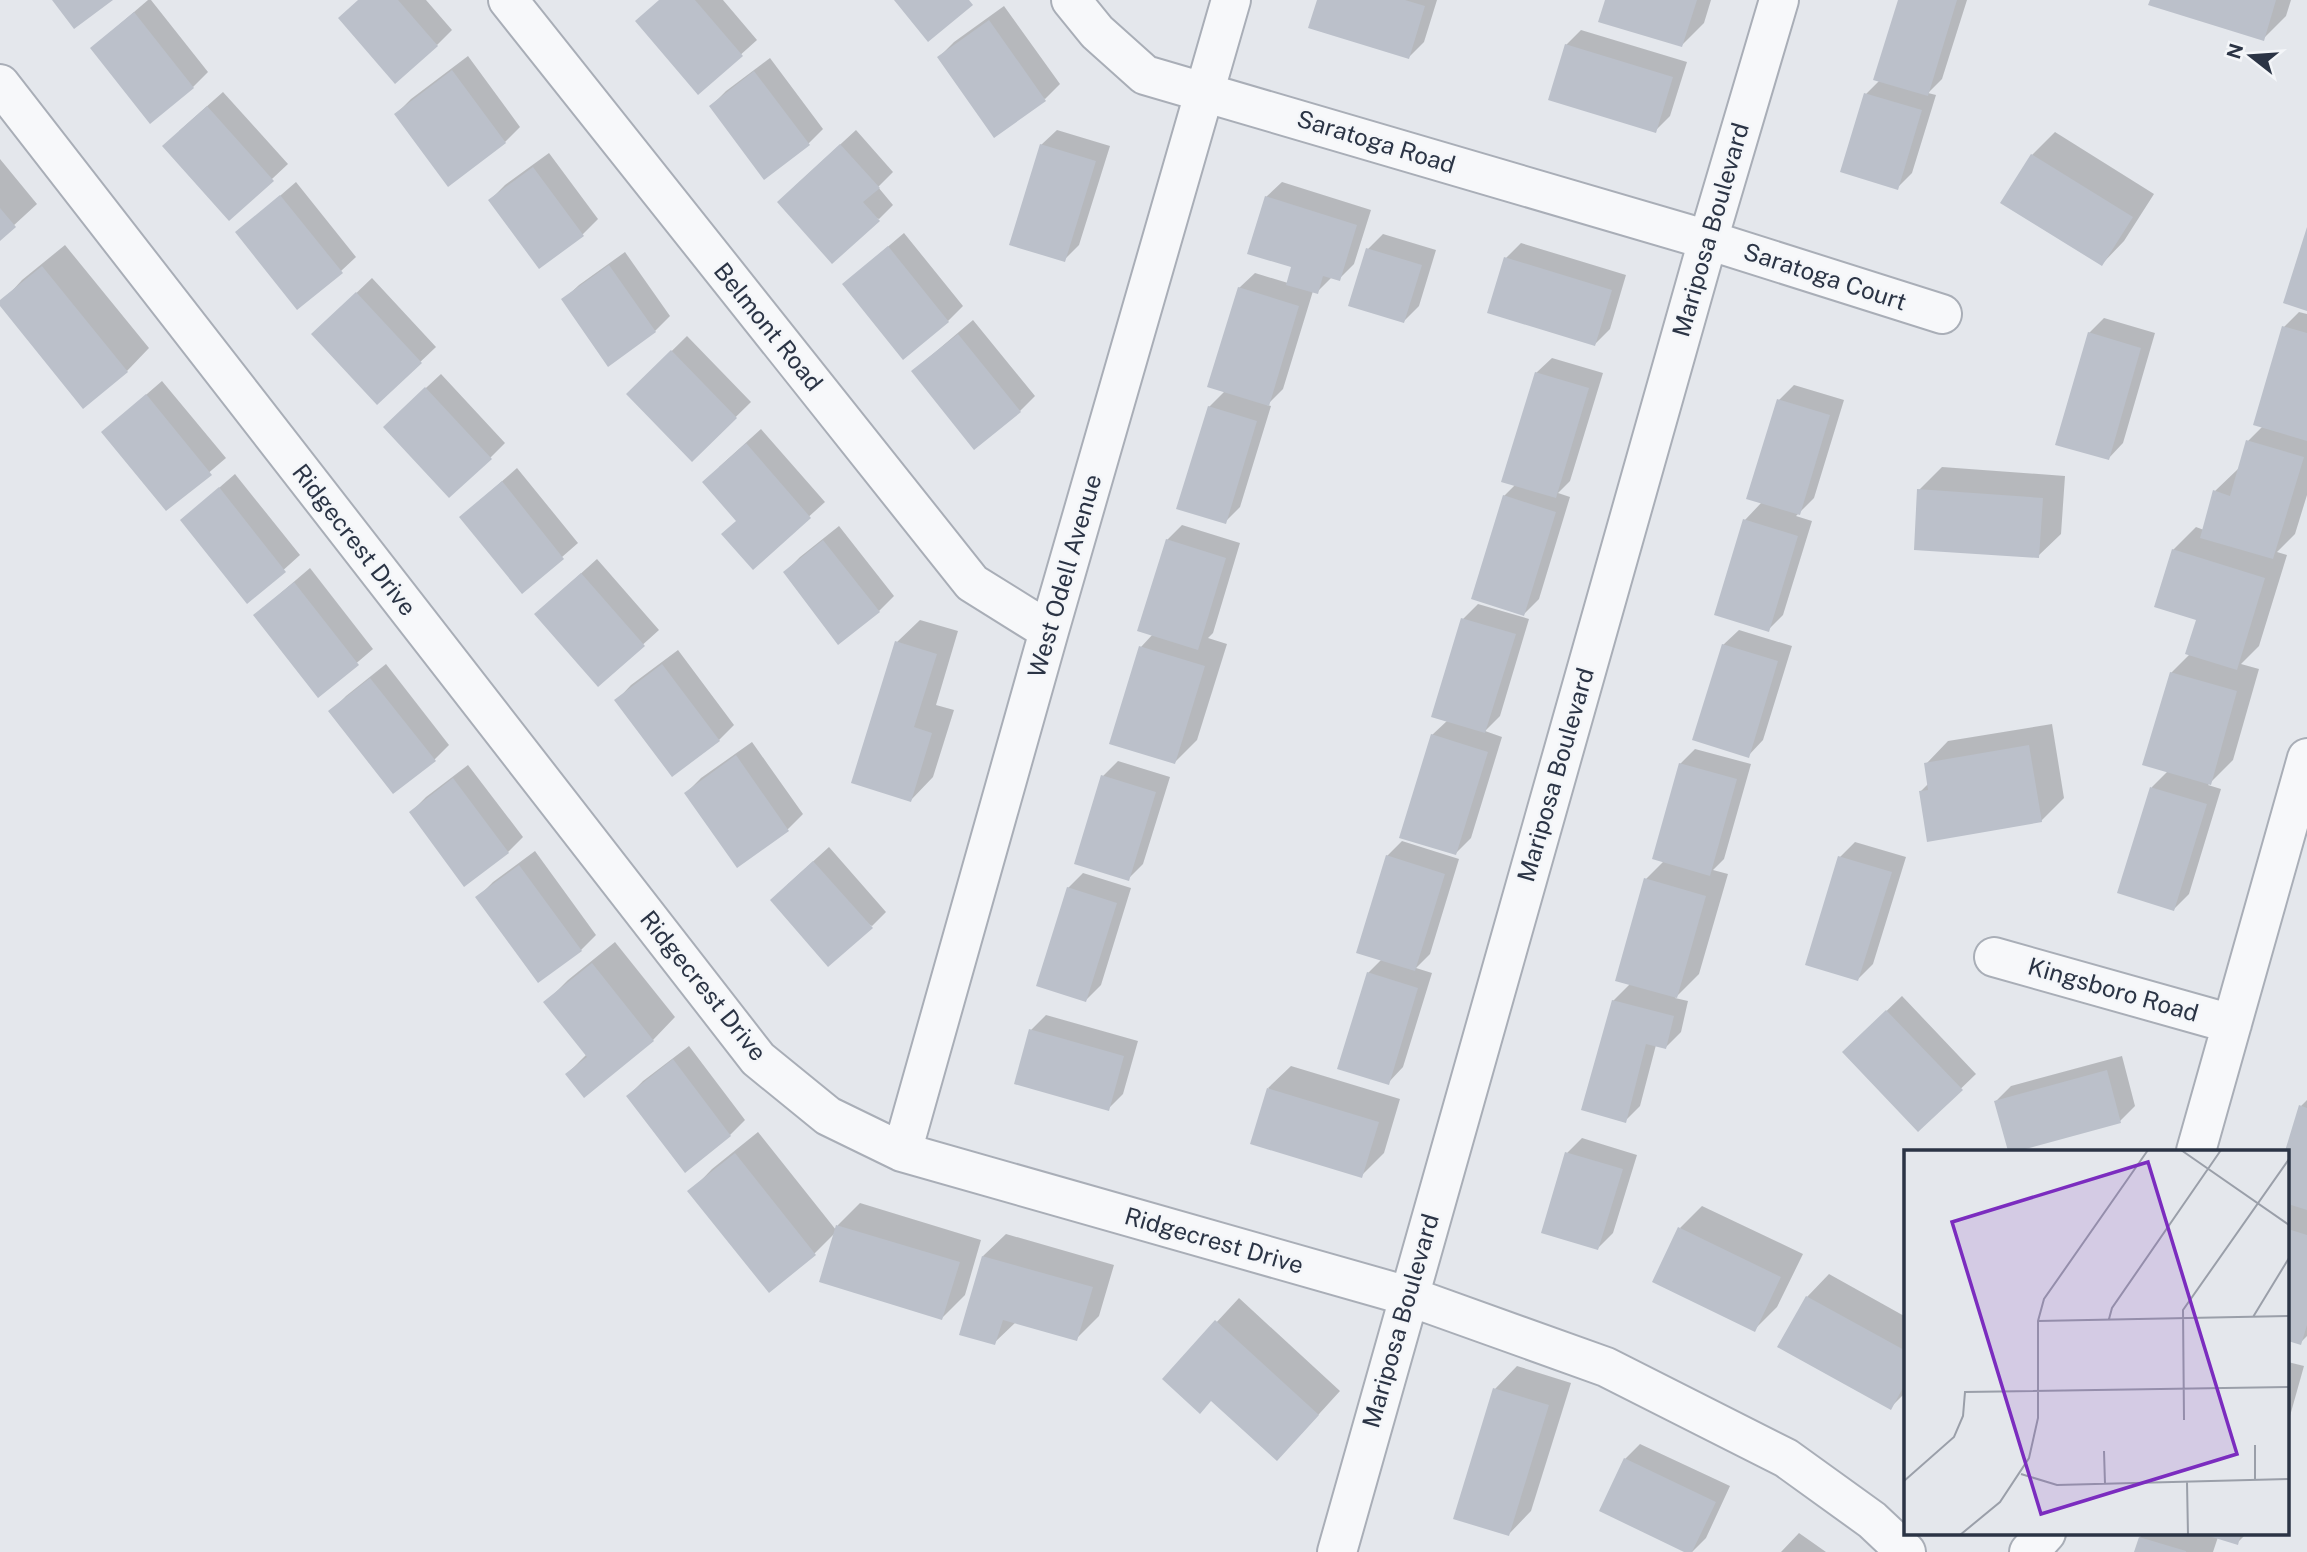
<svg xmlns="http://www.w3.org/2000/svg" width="2307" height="1552" viewBox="0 0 2307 1552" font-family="'Public Sans',sans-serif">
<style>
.shadow{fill:#0003}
.building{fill:#bbc0ca}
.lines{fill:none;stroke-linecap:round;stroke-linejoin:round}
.street-casing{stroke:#a9aeb7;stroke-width:42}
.street{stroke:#f7f8fa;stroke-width:38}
.labels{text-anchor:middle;stroke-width:5;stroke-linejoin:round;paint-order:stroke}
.street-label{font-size:24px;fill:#2b3445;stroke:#f4f6f9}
.inset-road{fill:none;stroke:#9a9fa9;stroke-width:2}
.view{fill:#7b2cbf;fill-opacity:0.15;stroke:#7b2cbf;stroke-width:3.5}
.inset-edge{fill:none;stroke:#2b3445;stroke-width:3.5}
</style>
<rect width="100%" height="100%" fill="#e4e7ec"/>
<!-- shadow -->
<path class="shadow" d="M148,0H151L208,72L193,87L92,48Z
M359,0H426L452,30L437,45Z
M660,0H723L757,40L698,93Z
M1319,0H1437L1424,42L1409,57Z
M1606,0H1711L1704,23L1682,45Z
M1900,0H1967L1942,79L1928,93L1936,95L1912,173L1897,188L1866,94L1880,80Z
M2151,0H2291L2286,16L2263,39Z
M1004,6L1060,84L1045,99L939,57L954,42Z
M1581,30L1687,62L1670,116L1655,131L1566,45Z
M468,56L520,127L505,142L396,114L411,99Z
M770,58L823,129L808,144L711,106L726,91Z
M223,92L288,164L229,219L179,131Z
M856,130L893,172L878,187L893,205L879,219L794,187Z
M1057,130L1110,146L1079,245L1064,260L1041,145Z
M2055,132L2154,194L2124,241L2102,264L2003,202L2032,155Z
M549,153L598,219L583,234L539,267L490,200L505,185Z
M0,159L37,204L0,238Z
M296,182L356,257L341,271L238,232Z
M1282,182L1371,210L1354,264L1339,279L1332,277L1317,292L1313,291L1283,389L1267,405L1271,406L1240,507L1225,522L1209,407L1225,391L1239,288L1255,273L1288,283L1294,266L1266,197Z
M904,233L963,306L948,321L844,284Z
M1383,234L1436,250L1419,306L1404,321L1368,249Z
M1521,243L1626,275L1610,329L1595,344L1506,258Z
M65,245L149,348L127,371L0,304L22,280Z
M625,252L670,316L655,331L564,299L579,285Z
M372,278L436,347L377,403L328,320Z
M2299,312L2307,314V495L2295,534L2277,552L2287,555L2259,646L2241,664L2259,669L2233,760L2208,785L2221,789L2189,894L2174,909L2120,892L2152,787L2168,771L2171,673L2190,654L2198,619L2173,550L2196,527L2204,530L2215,491L2238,469L2240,470L2248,441L2263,426L2284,327Z
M2104,318L2155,333L2123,443L2108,459L2089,333Z
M973,320L1035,396L1020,411L913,371Z
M687,336L751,402L692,460L628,394Z
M1552,358L1603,373L1570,481L1558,493L1570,497L1539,599L1524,614L1504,496L1516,484L1536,373Z
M441,374L505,443L490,458L400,412Z
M162,381L226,458L166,509L103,432Z
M1794,385L1844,400L1814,498L1796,516L1812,521L1783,615L1768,630L1745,520L1762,502L1779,400Z
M761,429L825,502L753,567L719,467Z
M1942,467L2065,476L2061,534L2038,556L1919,490Z
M517,468L578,543L522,592L461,517Z
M235,474L300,555L248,602L182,520Z
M1182,525L1240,543L1213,633L1208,638L1227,644L1197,740L1175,762L1141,647L1153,634L1167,540Z
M839,526L894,596L879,611L785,572L800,557Z
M597,559L659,630L598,685L536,614Z
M310,568L373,649L319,695L255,615Z
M1478,604L1529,619L1500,716L1485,731L1502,737L1471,838L1456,853L1432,735L1448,720L1463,619Z
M920,620L958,631L936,705L954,710L933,777L911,800L897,642Z
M1739,630L1792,646L1763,740L1748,756L1723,645Z
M678,650L734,725L719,740L617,700L631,685Z
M386,664L449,745L434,760L331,711L346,696Z
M2052,724L2064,798L2041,821L1920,792L1929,783L1926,764L1948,741Z
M752,742L803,814L788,829L738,865L686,793L701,778Z
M1695,749L1751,764L1724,859L1713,870L1728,874L1699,974L1675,998L1688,1001L1681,1032L1666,1047L1656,1045L1640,1106L1625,1121L1613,1001L1631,983L1646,879L1664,861L1680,764Z
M1118,761L1170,777L1143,864L1128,879L1103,776Z
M468,765L523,837L508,852L465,884L411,812L426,797Z
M1402,841L1459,859L1430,954L1416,968L1432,973L1403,1067L1388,1083L1368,973L1382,959L1387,856Z
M1855,842L1906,857L1873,964L1858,979L1840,857Z
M829,847L886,912L872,926L787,885Z
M535,851L596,935L581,950L478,897L493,882Z
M1083,873L1131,888L1101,985L1086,1000L1068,888Z
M615,942L675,1017L653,1040L584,1095L567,1074L587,1054L546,1002L568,980Z
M1902,996L1976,1074L1918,1130L1844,1052Z
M1046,1015L1138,1041L1123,1094L1108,1109L1031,1030Z
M689,1046L745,1120L730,1135L628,1096L643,1081Z
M2122,1056L2135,1106L2120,1121L2010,1151L1996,1101L2011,1086Z
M1291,1066L1400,1099L1384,1153L1361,1176L1268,1088Z
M2307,1100V1336L2300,1343L2288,1339L2287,1151L2301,1106Z
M758,1132L836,1230L838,1225L860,1203L981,1240L965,1295L942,1318L835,1233L815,1253L769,1291L690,1192L712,1169Z
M1582,1138L1637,1155L1613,1233L1598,1248L1567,1153Z
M1702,1206L1803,1254L1777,1307L1755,1329L1680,1228Z
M1006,1234L1114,1265L1099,1316L1076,1339L1016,1322L994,1343L983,1256Z
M1829,1274L1906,1317V1392L1891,1407L1807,1297Z
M1239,1298L1340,1391L1299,1436L1164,1379Z
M2288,1362L2304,1366L2288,1423Z
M1517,1366L1571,1383L1531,1511L1509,1534L1495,1389Z
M1640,1444L1730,1486L1706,1538L1692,1552H1688L1625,1459Z
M1799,1533L1826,1552H1781Z
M2145,1533H2247L2237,1543L2218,1537L2213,1552H2136L2140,1537Z"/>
<!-- building -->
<path class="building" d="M52,0H113L74,29Z
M358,0H398L438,46L395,84L338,18Z
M659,0H695L743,56L698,95L635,21Z
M894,0H969L973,5L928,42Z
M1317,0H1405L1425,6L1409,59L1308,28Z
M1605,0H1697L1682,47L1598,22Z
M1898,0H1957L1928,96L1873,80Z
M2150,0H2276L2264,41L2148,5Z
M134,12L194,88L150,124L90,48Z
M989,20L1046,101L994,138L937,57Z
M1565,44L1673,77L1656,133L1548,100Z
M452,70L506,143L448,187L394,114Z
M754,71L810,145L764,180L709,106Z
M1864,93L1922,110L1898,190L1840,172Z
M207,106L274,181L229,221L162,146Z
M840,144L880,188L863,202L880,221L832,264L777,202Z
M1040,144L1096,161L1065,262L1009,245Z
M2031,154L2133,217L2102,266L2000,203Z
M533,167L584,236L539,269L488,200Z
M280,195L343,273L297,310L235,232Z
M1265,196L1357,225L1340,281L1323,276L1318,294L1286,285L1291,267L1247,254Z
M0,208L16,227L0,241Z
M2307,227V311L2283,303Z
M888,246L949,322L903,360L842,284Z
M1366,248L1422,265L1404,323L1348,306Z
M1504,257L1612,290L1595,346L1487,313Z
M609,265L656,332L608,367L561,299Z
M42,266L128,372L83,409L0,306V300Z
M1238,287L1299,306L1269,406L1207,387Z
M356,292L422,363L377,405L311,334Z
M2282,326L2307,333V441L2253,425Z
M2088,332L2141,348L2109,460L2055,445Z
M958,334L1021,412L974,450L911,371Z
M671,350L737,418L692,462L626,394Z
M1535,372L1589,388L1556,498L1501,482Z
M425,387L492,459L449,498L383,427Z
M146,394L212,475L166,511L101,432Z
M1777,399L1830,415L1800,515L1746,499Z
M1208,406L1257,421L1226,524L1176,509Z
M2246,440L2304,457L2273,559L2200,538L2213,490L2230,496Z
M746,443L811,518L753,570L721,534L736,521L702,482Z
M502,481L564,559L522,594L459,517Z
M219,487L286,572L247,604L180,520Z
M1917,489L2043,498L2039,558L1914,550Z
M1503,495L1556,512L1524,616L1471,599Z
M1743,519L1798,536L1769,632L1714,615Z
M1166,539L1226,558L1198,650L1137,631Z
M823,540L880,612L838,645L783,572Z
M2172,549L2265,578L2237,670L2185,654L2196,620L2154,607Z
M581,573L645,646L598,687L534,614Z
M294,582L359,665L318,698L253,615Z
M1461,618L1516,634L1485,733L1431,717Z
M895,641L937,654L914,727L932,733L911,802L851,783Z
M1722,644L1778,661L1749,758L1692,740Z
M1139,646L1205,666L1175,764L1109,744Z
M662,664L720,741L672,777L614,700Z
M2170,672L2237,691L2211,785L2142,765Z
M370,678L436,761L393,794L328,711Z
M1431,734L1488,752L1456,855L1399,838Z
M2029,745L2042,822L1927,842L1919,791L1928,790L1924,763Z
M736,755L789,831L737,868L684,793Z
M1679,763L1737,779L1710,876L1652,859Z
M1101,775L1156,792L1129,881L1074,864Z
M453,778L509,853L464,887L409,812Z
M2150,787L2207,804L2174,911L2117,893Z
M1386,855L1445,874L1415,971L1356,953Z
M1838,856L1892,872L1858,981L1805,965Z
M813,861L873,928L828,967L770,900Z
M519,865L582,951L538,983L475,897Z
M1644,878L1706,896L1677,998L1615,981Z
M1067,887L1117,903L1086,1002L1036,986Z
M592,963L654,1041L584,1098L565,1074L587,1057L543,1002Z
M1367,972L1418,988L1389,1085L1337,1069Z
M1612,1000L1674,1016L1666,1049L1646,1044L1626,1123L1581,1110Z
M1886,1010L1963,1090L1918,1132L1842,1052Z
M1029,1029L1124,1056L1109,1111L1014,1084Z
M673,1059L731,1136L685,1173L626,1096Z
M2107,1070L2121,1123L2018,1151H2008L1994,1101Z
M1267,1088L1379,1122L1362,1178L1250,1144Z
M2299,1105L2307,1108V1210L2288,1204V1151H2285Z
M1565,1152L1623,1169L1598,1250L1541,1233Z
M735,1153L816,1255L769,1293L687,1191Z
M836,1225L960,1262L942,1320L819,1282Z
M1678,1227L1781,1277L1755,1332L1652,1282Z
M2288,1229L2307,1235V1325L2301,1345L2288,1341Z
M982,1256L1093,1287L1077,1341L1003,1320L995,1345L959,1335Z
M1806,1296L1906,1351V1382L1891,1410L1777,1347Z
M1215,1320L1319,1415L1277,1461L1211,1401L1200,1414L1162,1379Z
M1493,1388L1549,1405L1509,1536L1453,1519Z
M1624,1458L1716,1502L1692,1552H1684L1599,1511Z
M2199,1533H2241L2238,1545Z
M2139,1537L2186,1551V1552H2134Z"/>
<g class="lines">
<defs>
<path id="street" d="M508,0L972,583L1049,631
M1071,0L1097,32L1145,75L1708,240L1942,314
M0,84L758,1059L828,1116L902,1152L1408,1296L1606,1367L1786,1458L1872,1520L1906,1552
M1994,957L2232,1024
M2196,1151L2307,758
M902,1152L1049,631L1231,0
M1337,1552L1708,240L1779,0
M2029,1552L2046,1533"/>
</defs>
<!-- street casing -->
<use href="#street" class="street-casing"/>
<!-- street -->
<use href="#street" class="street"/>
</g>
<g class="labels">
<!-- street labels -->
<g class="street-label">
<text transform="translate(1376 142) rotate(17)" y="8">Saratoga Road</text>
<text transform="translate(1711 230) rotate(-74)" y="8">Mariposa Boulevard</text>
<text transform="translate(1825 277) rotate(18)" y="8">Saratoga Court</text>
<text transform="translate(768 327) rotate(51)" y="8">Belmont Road</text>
<text transform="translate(354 540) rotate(52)" y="8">Ridgecrest Drive</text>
<text transform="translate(1065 576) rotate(-74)" y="8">West Odell Avenue</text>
<text transform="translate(1556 775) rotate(-74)" y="8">Mariposa Boulevard</text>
<text transform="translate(703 986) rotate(51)" y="8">Ridgecrest Drive</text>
<text transform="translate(2113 990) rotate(16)" y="8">Kingsboro Road</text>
<text transform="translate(1214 1241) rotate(16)" y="8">Ridgecrest Drive</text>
<text transform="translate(1401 1321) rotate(-74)" y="8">Mariposa Boulevard</text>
</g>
</g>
<!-- overview -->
<g transform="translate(1904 1150)">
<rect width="385" height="385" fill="#e4e7ec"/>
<path class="inset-road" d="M277,0L385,75M349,167L385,108M205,169L208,158L317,0M134,171L385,166M280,270L279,160L385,9M351,295V331M200,301L201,334M117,324L153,335L385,329M0,331L50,287L59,266L61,242L385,237M283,332L284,385M56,385L96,352L125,308L134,268V171L140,149L244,0"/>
<path class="view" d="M244,12L333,304L137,364L48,72Z"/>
<rect width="385" height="385" class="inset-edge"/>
</g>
<!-- north arrow -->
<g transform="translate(2251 56) rotate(287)" stroke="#f4f6f9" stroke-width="5" paint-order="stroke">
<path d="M0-5L12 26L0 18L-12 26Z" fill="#2b3445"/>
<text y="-10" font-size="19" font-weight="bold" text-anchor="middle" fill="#2b3445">N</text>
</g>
</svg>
